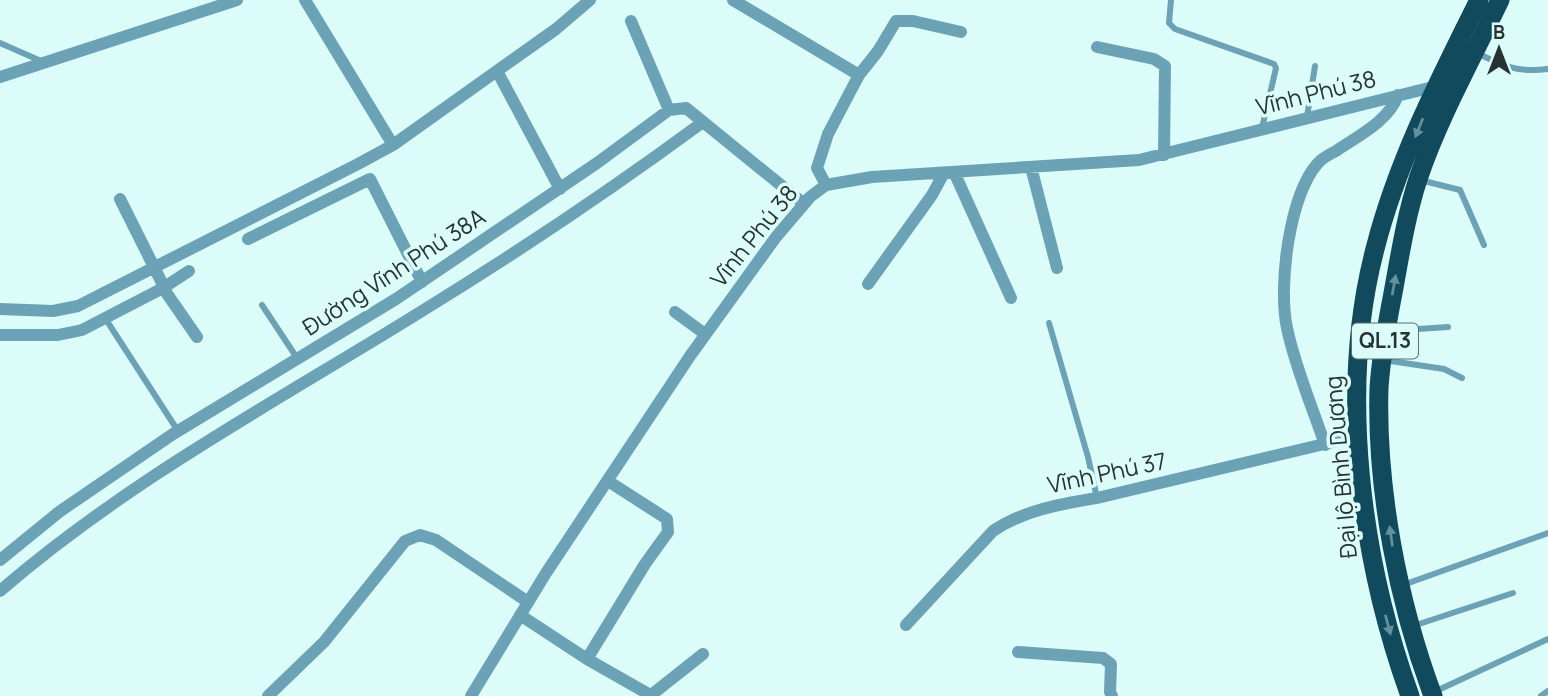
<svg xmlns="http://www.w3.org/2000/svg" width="1548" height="696" viewBox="0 0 1548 696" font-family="Manrope,sans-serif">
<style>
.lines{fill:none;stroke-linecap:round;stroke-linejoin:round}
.service{stroke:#6ca2b5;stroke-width:6}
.minor{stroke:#6ca2b5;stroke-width:12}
.trunk{stroke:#104a5c;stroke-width:19}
.oneway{fill:#62919b}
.labels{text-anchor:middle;stroke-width:7;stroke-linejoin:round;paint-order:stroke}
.shield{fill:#dcfcf9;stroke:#5d6f6e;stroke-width:2}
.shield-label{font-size:21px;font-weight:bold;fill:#273332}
.street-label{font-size:23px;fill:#273332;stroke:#dcfcf9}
</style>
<rect width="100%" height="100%" fill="#dcfcf9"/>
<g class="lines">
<!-- service -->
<path class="service" d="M1171,0L1169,23L1175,29L1274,64L1276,68L1262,128
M0,43L41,61
M1477,53C1503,66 1518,73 1548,69
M1307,117L1315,66
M1420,180L1460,190L1484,245
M262,305L297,358
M105,318L178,431
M1049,323L1088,457L1097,498
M1388,331L1448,327
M1384,360L1444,369L1462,378
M1403,585L1548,533
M1413,626L1513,593
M1434,692L1548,639
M1541,696L1548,691"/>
<!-- minor -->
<path class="minor" d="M733,0L859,75L828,134L817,168L826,185
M631,21L669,110
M1097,47L1154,59L1165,66L1164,155
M497,71L560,189
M859,75L878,51L896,21H913L961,32
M0,77L237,0
M393,145L556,29L590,0
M1031,167L1057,268
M954,172L1011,298
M120,199L164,287
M248,239L370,179L422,282
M868,284L932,195L944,173
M163,288L197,337
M0,309L53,311L78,306L358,164L393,145L305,0
M675,312L705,334
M0,335H58L82,330L163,288L189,271
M1325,445C1312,406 1295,367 1287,328C1278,287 1289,195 1318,163C1322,158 1330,154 1336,151C1358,136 1389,121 1398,95
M608,481L667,519L668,532L645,564L587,659L652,696
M0,560L59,512L173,434L396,299L597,163L669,110L686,108L804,204
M0,591C128,480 279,400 422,311C518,252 612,189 703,122
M520,615L587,659
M906,625L993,531C1024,510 1061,504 1097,498L1358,436
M1018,652L1103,658L1111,664L1110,692L1112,696
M268,696L324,642L405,541L420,535L436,540L528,602
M471,696L546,573L690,356L776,237L810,197L826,185L872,177L1139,160L1437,86
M650,696L703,654"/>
<!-- trunk -->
<path class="trunk" d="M1410,696C1361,560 1338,390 1375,249C1397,162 1439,80 1479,0
M1433,696C1398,602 1376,489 1379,388C1381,356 1387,324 1393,293C1400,255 1406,216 1418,179C1439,117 1472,59 1500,0"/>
</g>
<!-- one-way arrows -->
<defs><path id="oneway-solid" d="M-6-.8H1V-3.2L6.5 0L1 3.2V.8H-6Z" transform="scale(1.75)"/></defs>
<g class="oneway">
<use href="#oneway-solid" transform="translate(1419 128) rotate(112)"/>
<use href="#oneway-solid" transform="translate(1394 285) rotate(-80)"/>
<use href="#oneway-solid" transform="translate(1391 536) rotate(-98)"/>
<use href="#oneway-solid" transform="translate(1388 625) rotate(75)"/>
</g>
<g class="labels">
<!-- shield labels -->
<rect class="shield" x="1352" y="323.5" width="66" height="35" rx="5"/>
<g class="shield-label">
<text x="1385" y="348">QL.13</text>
</g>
<!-- street labels -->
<g class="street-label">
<text transform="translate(1316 93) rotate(-14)" y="8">Vĩnh Phú 38</text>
<text transform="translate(754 236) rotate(-51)" y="8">Vĩnh Phú 38</text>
<text transform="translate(394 272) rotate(-33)" y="8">Đường Vĩnh Phú 38A</text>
<text transform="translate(1341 467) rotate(-95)" y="8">Đại lộ Bình Dương</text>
<text transform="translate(1107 473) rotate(-12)" y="8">Vĩnh Phú 37</text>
</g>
</g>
<!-- north arrow -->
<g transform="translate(1499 49)" stroke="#dcfcf9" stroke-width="5" paint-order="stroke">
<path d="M0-5L12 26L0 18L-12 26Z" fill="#273332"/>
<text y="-10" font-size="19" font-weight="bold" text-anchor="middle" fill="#273332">B</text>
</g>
</svg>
